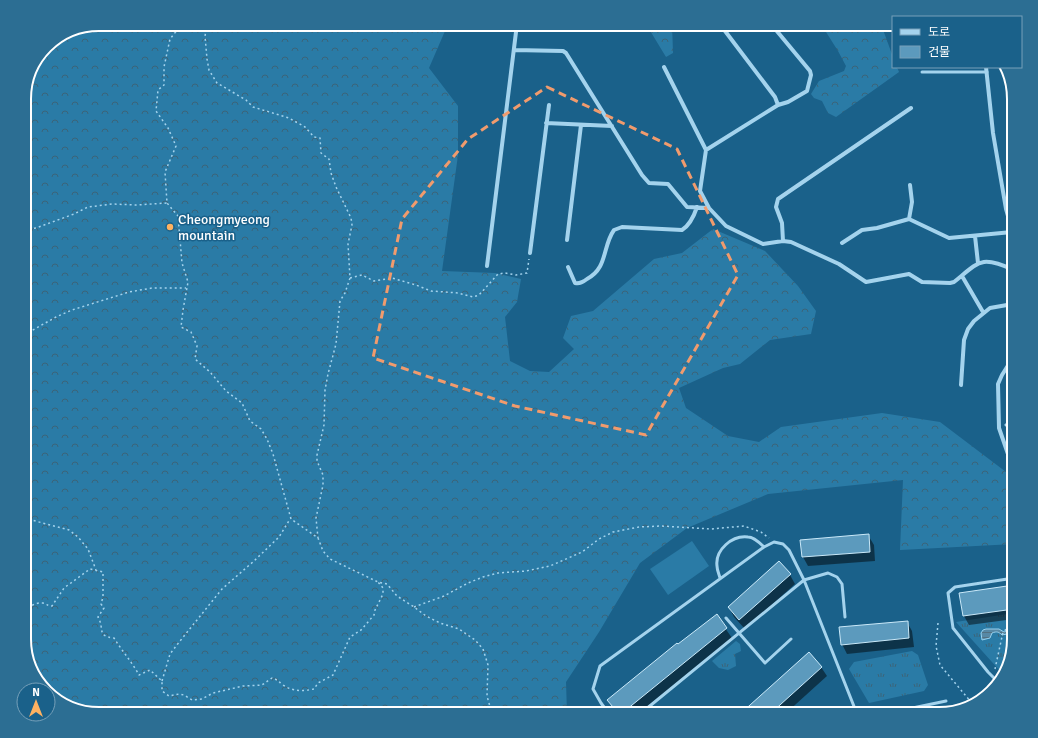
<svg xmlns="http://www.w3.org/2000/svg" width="1038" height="738" viewBox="0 0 1038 738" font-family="Signika,'Noto Sans KR',sans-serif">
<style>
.grass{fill:url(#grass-tufts)}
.forest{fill:url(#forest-crowns)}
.garden{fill:#2a7ba6}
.water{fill:url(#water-rules);stroke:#97d1ef}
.shadow{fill:#0007}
.building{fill:#5c9abd;stroke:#cae9f9}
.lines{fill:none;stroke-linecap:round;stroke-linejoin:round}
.path{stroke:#a4d3ed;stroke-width:1.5;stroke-dasharray:2 3;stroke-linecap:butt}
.service{stroke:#a4d3ed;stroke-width:3}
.minor{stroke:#a4d3ed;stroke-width:4}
.marked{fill:none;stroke:#f19b6d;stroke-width:3;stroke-dasharray:8 5;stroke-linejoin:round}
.poi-dot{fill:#feb261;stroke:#1a618a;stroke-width:1.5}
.labels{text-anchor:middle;stroke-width:3;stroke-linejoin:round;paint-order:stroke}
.poi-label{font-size:14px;fill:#fff;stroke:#1a618a;text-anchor:start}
.rim{fill:none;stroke:#fff;stroke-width:2}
</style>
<defs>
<pattern id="grass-tufts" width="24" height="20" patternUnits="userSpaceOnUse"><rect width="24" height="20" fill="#2a7ba6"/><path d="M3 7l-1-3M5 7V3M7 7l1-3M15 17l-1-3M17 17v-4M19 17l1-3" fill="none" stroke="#3b6479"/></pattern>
<pattern id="forest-crowns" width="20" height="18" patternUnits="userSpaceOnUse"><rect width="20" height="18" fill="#2a7ba6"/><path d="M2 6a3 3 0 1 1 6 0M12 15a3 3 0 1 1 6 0" fill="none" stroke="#3b6479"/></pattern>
<pattern id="water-rules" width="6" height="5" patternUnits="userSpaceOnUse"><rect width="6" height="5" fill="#5789a6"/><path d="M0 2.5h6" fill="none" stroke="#537182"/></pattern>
</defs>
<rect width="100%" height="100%" fill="#1a618a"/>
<!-- grass -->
<path class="grass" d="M1014,613V640L1003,671L1001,672L956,622Z
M736,641L740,644L741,651L735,654L736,666L728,670L719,668L712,661Z
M912,651L918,655L928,685L924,691L869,703L849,669L854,662Z"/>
<!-- forest -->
<path class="forest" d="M99,24H448L429,68L458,106V155L442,271L495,273L521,279L517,302L505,317L510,361L530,371L549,372L574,349L563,338L571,316L593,311L654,259L682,253L713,229L765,251L798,286L816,311L811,334L770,340L740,364L723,368L679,388L686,408L728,436L759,442L781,427L882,413L940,422L1014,478V544L900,550L903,480L768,494L687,528L640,563L599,632L566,682L567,714H98L53,699L48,692V690H46L32,673L24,644V93L32,65L49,43Z
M646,24H672L673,53L666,57Z
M821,24H880L882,27L893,57V67H897L899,72L836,117L828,113L822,101L814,98L811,94L819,81L844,71L846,66L838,51Z"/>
<!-- garden -->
<path class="garden" d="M692,541L709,566L668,595L650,569Z"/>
<!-- water -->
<path class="water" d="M986,629H999L1004,632L1009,631L1014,633V637L1007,634L1002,635C999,632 997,631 992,633L990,638L982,640L981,633L983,630Z"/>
<!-- shadow -->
<path class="shadow" d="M868,535L874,545L875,561L808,566L803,557L801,541Z
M790,575L795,584L745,629L734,617L729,607Z
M1014,586V619L969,625L964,616Z
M716,615L732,638L638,714H618L609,700Z
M907,622L912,631L914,647L847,654L842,644Z
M821,667L827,676L785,714H742Z"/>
<!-- building -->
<path class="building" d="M869,534L870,552L802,557L800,540Z
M779,561L791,574L739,620L728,607Z
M1014,585V609L963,616L959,593Z
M717,614L727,628L621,714H619L607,700L677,643L678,644Z
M908,621L909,638L841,645L839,627Z
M809,652L822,667L770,714H740Z"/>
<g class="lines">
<!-- path -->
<path class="path" d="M182,24L170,39L164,67V85L158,90L156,111L168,128L176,146L165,172L167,203L178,216L182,263L188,282L183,310L181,327L191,332L197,346L195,359L210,372L226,391L242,403L250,421L261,429L267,439L273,454L291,519L318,538L323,551L330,559L378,582L387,584L397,596L414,607L426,616L440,623L459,629L475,640L483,649L488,665L487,696L492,714
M207,24L205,36L207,59L209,70L217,83L246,100L253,107L289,118L305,127L314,137L320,138L321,153L329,159L331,173L336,187L351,218L352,225L348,244L350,278L345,293L340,301L336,344L328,374L325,390L324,425L317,455V461L323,475V485L316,518L318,538
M24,229L36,228L74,214L88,207L112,204L136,205L167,203
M350,278L362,275L374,281L392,278L416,285L431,291L458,293L473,297L479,295L498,274L505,273L516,275L527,273L529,259
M24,335L56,317L72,310L129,292L152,288H186
M24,518L69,530L78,537L88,549L96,570
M414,607L444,596L468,583L483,577L498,573L526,571L550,566L582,552L599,539L613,532L639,527L661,526L711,529L744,526L761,532L769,538
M24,611C28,607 36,602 43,603C47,604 48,606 52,606L64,588L90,569L103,572V597L101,604L104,608L98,617C105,629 96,636 114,638C122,651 132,662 139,675L150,670L162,681V691L169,696L179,694L184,695L192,700L202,699L213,693L243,686L262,685L272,678C277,679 279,682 283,685C293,692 304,691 314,689L318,683L333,675L350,637L361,630L374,615L375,610L383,594V588L378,582
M938,623L936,646L940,665L971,702L969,707
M995,669L1003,632L1014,623
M162,681L170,654L180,641L222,589L254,561L279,537L290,519"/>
<!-- service -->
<path class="service" d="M922,72H987
M1006,425L1014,422
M720,578C719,574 717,570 717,566C715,550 732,535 748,537C754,537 760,543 764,547
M726,618L765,663L791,639
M999,683L988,672L953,628L948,593L955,587L1014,578
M609,714L601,703L593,689L600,666L764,547L774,542L783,544L789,550L804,580L857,714
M640,714L804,580L828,573L837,577L842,584L845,617
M884,714L946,701"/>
<!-- minor -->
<path class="minor" d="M693,24L719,26L722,27L775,97L778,105
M514,50L563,51L566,53L642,175L649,183L668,184L687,207L709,208
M664,67L706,150L700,191L709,208L726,226L763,244L783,241L791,242L839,264L866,282L909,274L922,282L950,283L954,282C980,261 981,255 1014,270
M986,67L993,133L1006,209L1014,237
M546,123L612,126
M706,150L778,105L788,102L807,91L811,75L810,71L771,24
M909,219L912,202L910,185
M975,236L978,263
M567,240L581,125
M783,241L782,223L776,207L778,199L911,108
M842,243L862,230L877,228L909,219L949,238L1012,232
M530,253L549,105
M487,266L517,24
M568,267L575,283C580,284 583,282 587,279C608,268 602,247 614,230L622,227L682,230C690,225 694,216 697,207
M962,276L983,312
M961,385L964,340L968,329L974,321L990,308L1007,305
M1008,454L999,428L998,384L1002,375L1014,356"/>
</g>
<!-- marked area -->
<path class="marked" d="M547,87L677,149L738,275L646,435L515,406L373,358L402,219L468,139Z"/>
<!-- markers -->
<circle class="poi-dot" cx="170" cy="227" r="4"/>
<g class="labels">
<!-- poi labels -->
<g class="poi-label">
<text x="178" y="224">Cheongmyeong<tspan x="178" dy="16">mountain</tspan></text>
</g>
</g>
<!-- crop -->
<path d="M0 0H1038V738H0ZM99 31H939A68 68 0 0 1 1007 99V639A68 68 0 0 1 939 707H99A68 68 0 0 1 31 639V99A68 68 0 0 1 99 31Z" fill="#2c6e93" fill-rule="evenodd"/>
<path class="rim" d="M99 31H939A68 68 0 0 1 1007 99V639A68 68 0 0 1 939 707H99A68 68 0 0 1 31 639V99A68 68 0 0 1 99 31Z"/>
<!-- legend -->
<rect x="892" y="16" width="130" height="52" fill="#1a618a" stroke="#76a0b9"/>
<rect x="900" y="29" width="20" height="6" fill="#a4d3ed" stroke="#76a0b9"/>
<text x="928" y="36" font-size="12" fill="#ffffff">도로</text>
<rect x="900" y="46" width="20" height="12" fill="#5c9abd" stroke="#76a0b9"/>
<text x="928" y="56" font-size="12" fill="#ffffff">건물</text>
<!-- north arrow -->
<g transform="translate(36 702)"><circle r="19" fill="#1a618a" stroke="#76a0b9"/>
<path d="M0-3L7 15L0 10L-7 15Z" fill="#feb261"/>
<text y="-6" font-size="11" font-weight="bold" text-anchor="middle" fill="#ffffff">N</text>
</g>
</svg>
